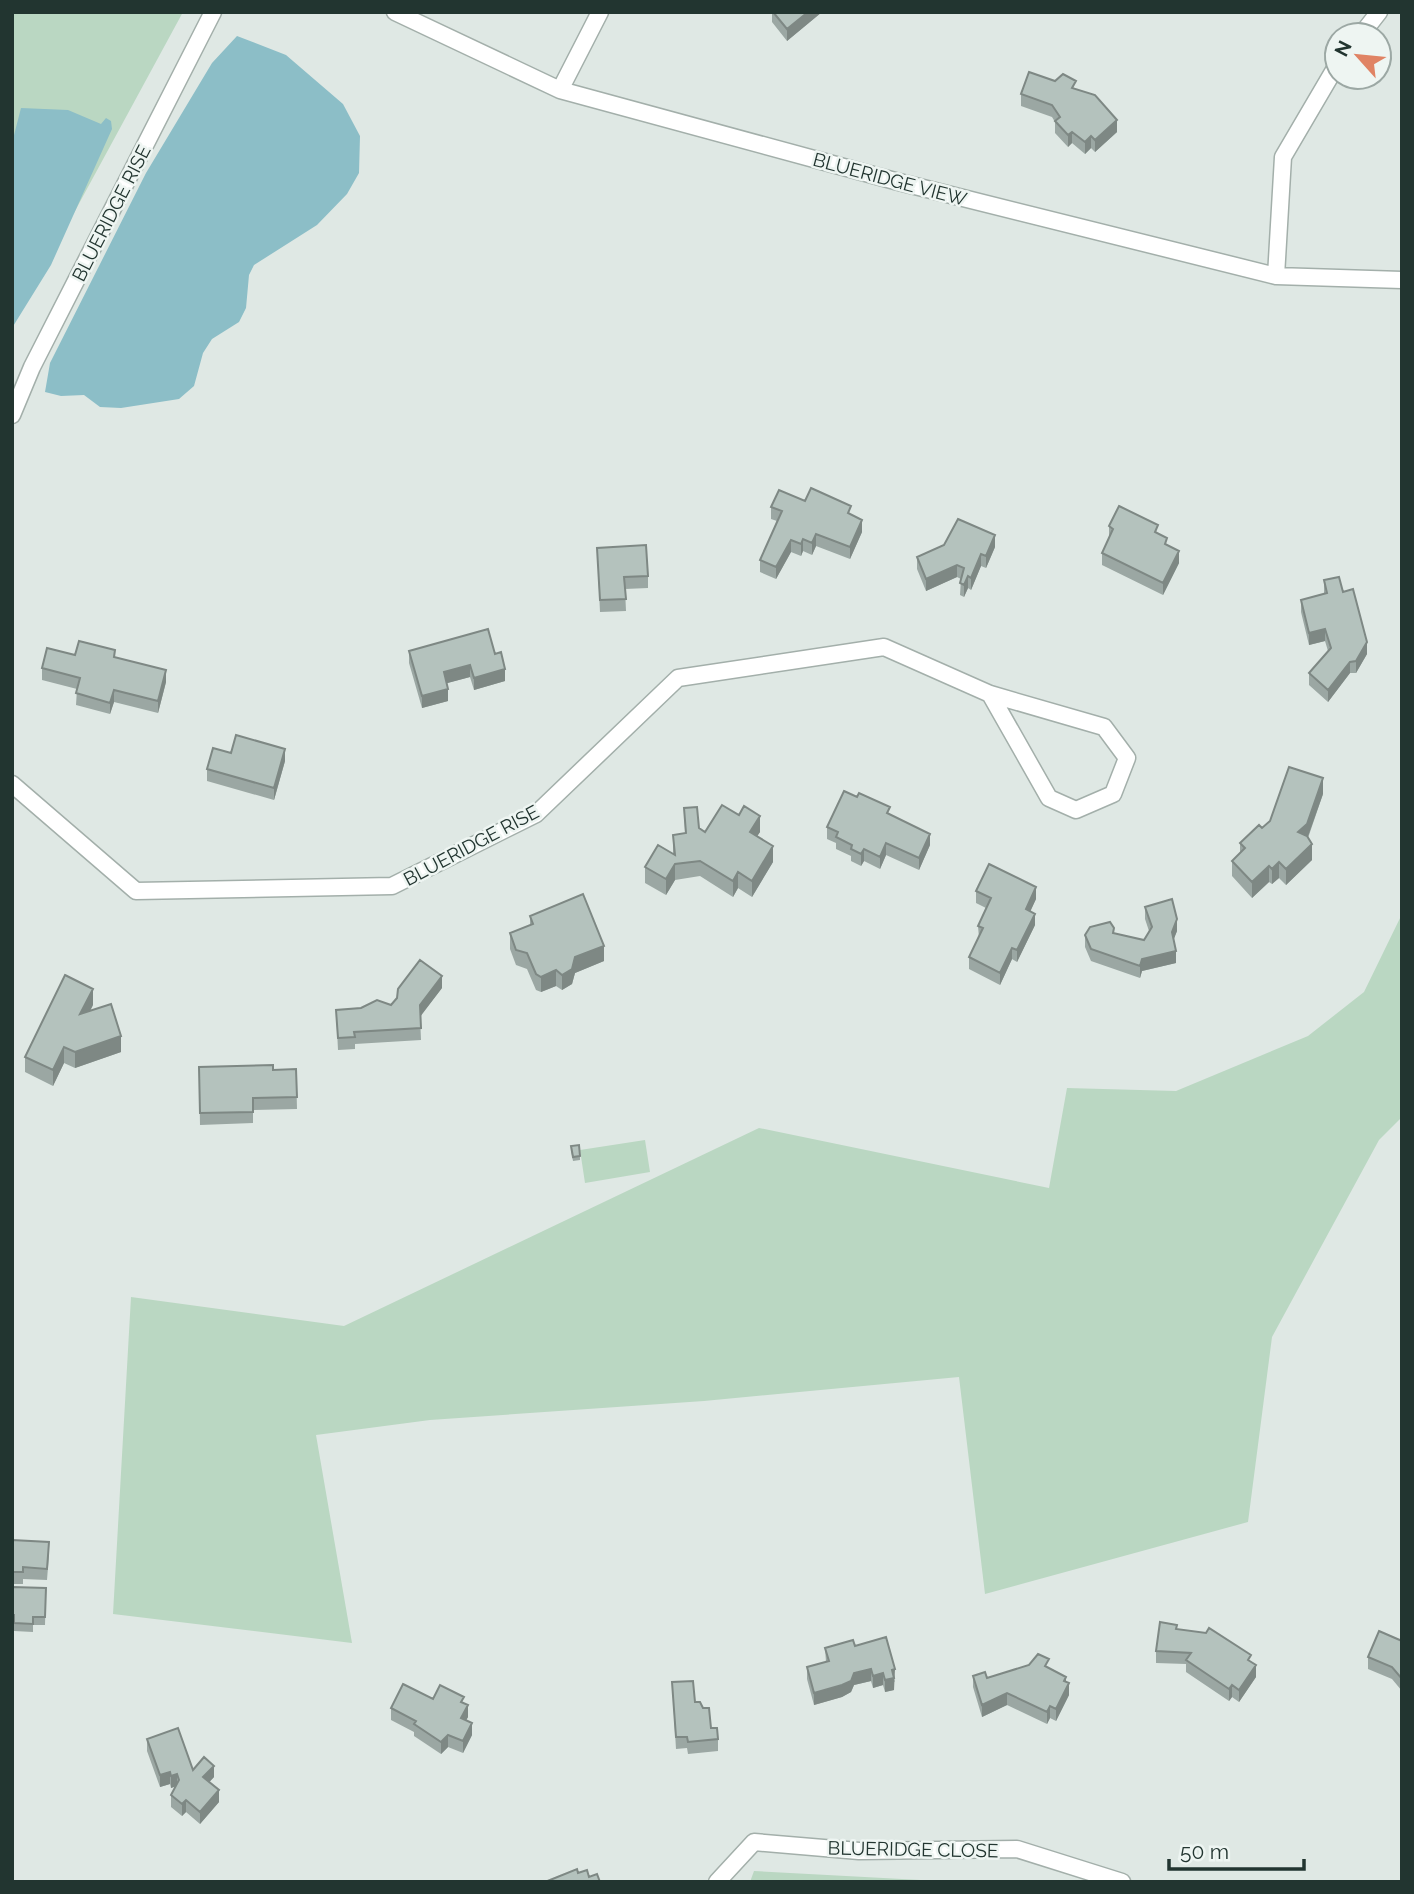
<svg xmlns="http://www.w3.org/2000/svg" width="1414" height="1894" viewBox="0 0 1414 1894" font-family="Raleway,sans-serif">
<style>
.green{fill:#bad7c2}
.water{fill:#8cbec7}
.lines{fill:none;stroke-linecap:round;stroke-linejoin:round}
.minor-casing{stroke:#a3afaa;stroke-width:19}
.minor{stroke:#fff;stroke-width:16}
.wall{fill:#9ba7a3}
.shaded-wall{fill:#7e8884}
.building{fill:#b4c2bd;stroke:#7e8884;stroke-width:2}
.labels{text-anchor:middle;stroke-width:5;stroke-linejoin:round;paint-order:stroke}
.street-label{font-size:19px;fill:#223530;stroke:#eef5f2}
</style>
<rect width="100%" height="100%" fill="#dfe8e4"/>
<!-- green -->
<path class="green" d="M12,12H183L12,327Z
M1402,914V1117L1379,1140L1272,1337L1248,1522L985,1594L959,1377L704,1401L430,1420L316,1435L352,1643L113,1614L131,1297L344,1326L759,1128L1049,1188L1067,1088L1176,1091L1308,1036L1364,992Z
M645,1140L650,1172L585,1183L580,1150Z
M754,1871L958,1882H750Z"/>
<!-- water -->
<path class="water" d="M237,36L286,55L343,104L360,136L359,173L347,194L317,225L254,265L249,275L246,308L239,322L212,339L203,353L194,386L179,399L121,408L100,407L84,395L61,396L45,392L50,363L146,173L212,63Z
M21,108L68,110L101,124L106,118L111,121L112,129L51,265L12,328V143Z"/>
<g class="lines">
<defs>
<path id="minor" d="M395,12L560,90L895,181L1276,276L1402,280
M1361,35L1379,12
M560,90L600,12
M1276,276L1283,157L1337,65
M12,415L32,367L213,12
M12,784L136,891L392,886L536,814L678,678L884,647L990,694L1104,727L1127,758L1113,794L1076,810L1049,798L990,694
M717,1882L754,1842L859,1851L1017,1849L1122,1882"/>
</defs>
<!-- minor casing -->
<use href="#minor" class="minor-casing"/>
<!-- minor -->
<use href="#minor" class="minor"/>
</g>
<!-- wall -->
<path class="wall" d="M772,12H822L787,41L772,22Z
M1076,89L1117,132L1095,152L1091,148L1085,154L1072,143L1068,147L1055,133V122L1052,117L1021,106V94Z
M805,501L851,515L862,532L850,559L816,546L812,555L803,551L801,556L791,552L776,579L760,572V560L777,521L771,519V507Z
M1109,526L1158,534L1167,545L1179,563L1163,595L1102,565V553L1109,537Z
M995,547L986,568L981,566L971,590L968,588L964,597L960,595L961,579L957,577L926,591L917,569V557Z
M597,548L648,576V588L625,589L626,611L600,612Z
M1324,580L1343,592L1367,654L1356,673H1350L1328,702L1309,685V673L1328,651L1325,641L1309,645L1301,612V600L1324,594Z
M409,651L495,654L505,681L474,690L470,677L447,683L448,701L422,708L409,663Z
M75,655L115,657L166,682L158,713L114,702L110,714L76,705L77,689L42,680V668Z
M231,753L285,761L274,800L207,781V769Z
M1323,794L1308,838L1312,860L1286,885L1279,878L1272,884L1269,882L1252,898L1232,876V861L1240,853V843L1262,828Z
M684,808L699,828L705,832H760L757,836L773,862L752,897L738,888L733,897L700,876L675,880L666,895L645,883V867L673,854V835L685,833Z
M890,814L930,845L919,870L886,855L880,869L864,861L861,866L851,861V856L836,849V843L827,839V827Z
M976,891L1036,899L1030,911L1035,925L1017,962L1012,959L1000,985L969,969V957L979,938L978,926L986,908L976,903Z
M1145,907L1177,931L1173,940L1176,963L1142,971L1140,978L1091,961L1085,947V935L1114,934L1144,940L1149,931L1145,919Z
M530,916L604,961L575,973L572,984L562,990L556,986L541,992L536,990L527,969L516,965L510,949V933L530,925Z
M442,988L420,1016L421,1040L355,1044V1049L338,1050L336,1010L391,1005Z
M93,1005L90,1011L121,1052L75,1068L64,1063L53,1086L25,1072V1057Z
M199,1067L273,1070L296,1069L297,1109L253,1110V1123L200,1125Z
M571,1150L580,1156V1160L573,1161Z
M12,1540L49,1554L47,1580L23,1579V1584H12Z
M12,1587L46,1588L45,1625H33V1632L14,1631V1623H12Z
M1177,1629L1251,1662L1256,1677L1239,1702L1232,1697L1229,1701L1186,1672V1664L1156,1663V1651Z
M1402,1641V1691L1392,1679L1368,1669V1657Z
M855,1646L895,1681L894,1682V1690L885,1692L883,1685L873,1688L871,1681L854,1685L851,1692L842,1697L814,1705L807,1679V1667L826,1662L825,1648Z
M1049,1668L1066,1681L1069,1695L1056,1721L1050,1718L1047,1724L1007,1705L982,1717L973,1687V1676L987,1678Z
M672,1682L695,1702L718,1739V1751L688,1754L687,1748L676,1749Z
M433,1699L464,1703L468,1717L466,1720L472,1735L463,1753L448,1747L441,1754L414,1736V1732L391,1720V1708Z
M147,1739L193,1770L214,1777L209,1782L219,1802L200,1824L186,1812L182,1816L171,1807V1795L176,1786L171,1788L170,1784L160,1787L147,1751Z"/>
<!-- shaded-wall -->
<path class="shaded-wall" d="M808,12H822L787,41V29Z
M1117,120V132L1095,152V140Z
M1072,132V143L1068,147V135Z
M1091,136V148L1085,154V142Z
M862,520V532L850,559V547Z
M816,534V546L812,555V543Z
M995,535V547L986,568V556Z
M803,539V551L801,556V544Z
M791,540V552L776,579V567Z
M1179,551V563L1163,595V583Z
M981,554V566L971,590V578Z
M957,565V577L926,591V579Z
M968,576V588L964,597V585Z
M1325,629V641L1309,645V633Z
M1367,642V654L1356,673V661Z
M1350,662V673L1328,702V690Z
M470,665V677L444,684V672Z
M505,669V681L474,690V678Z
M166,670V682L158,713V701Z
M448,689V701L422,708V696Z
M114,690V702L110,714V703Z
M285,749V761L274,800V788Z
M1323,778V794L1307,839L1298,832Z
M760,816V832L750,847V832Z
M930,834V845L919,870V858Z
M886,843V855L880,869V857Z
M1312,844V860L1286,885V869Z
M773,846V862L752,897V881Z
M864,849V861L861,866V854Z
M1279,862V878L1272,884V869Z
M675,864V880L666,895V879Z
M1269,866V882L1252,898V882Z
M738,872V888L733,897V881Z
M1036,887V899L1026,921V909Z
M1035,914V925L1017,962V950Z
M1177,919V931L1172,944V932Z
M604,946V961L575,973L572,984L562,990V975L575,957Z
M1012,948V959L1000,985V973Z
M1176,951V963L1142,971L1140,978V966L1142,959Z
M556,970V986L541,992V977Z
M442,976V988L420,1017V1005Z
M93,989V1005L80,1030V1014Z
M121,1036V1052L75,1068V1052Z
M64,1047V1063L53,1086V1070Z
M1256,1665V1677L1239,1702V1690Z
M871,1669V1681L854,1685L851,1692L842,1697L814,1705V1693L854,1673Z
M895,1669L894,1690L885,1692V1680L892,1670Z
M883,1673V1685L873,1688V1676Z
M1066,1677V1688L1069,1683V1695L1056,1721V1709Z
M1232,1685V1697L1229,1701V1689Z
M1007,1693V1705L982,1717V1705Z
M468,1705V1717L461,1730V1718Z
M1050,1706V1718L1047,1724V1712Z
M472,1723V1735L463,1753V1741Z
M448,1735V1747L441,1754V1742Z
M214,1766V1777L203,1789V1777Z
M170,1772V1784L160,1787V1775Z
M177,1774V1786L171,1788V1776Z
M219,1790V1802L200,1824V1812Z
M186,1800V1812L182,1816V1804Z"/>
<!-- building -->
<path class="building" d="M773,12H808L787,29Z
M1029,72L1055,81L1063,74L1076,81L1072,88L1095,95L1117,120L1095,140L1091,136L1085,142L1072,132L1068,135L1055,121L1060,117L1052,105L1021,94Z
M811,488L851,506L848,513L862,520L850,547L816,534L812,543L803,539L801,544L791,540L776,567L760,560L782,511L771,507L779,490L805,501Z
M1119,506L1158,525L1155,532L1167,538L1165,544L1179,551L1163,583L1102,553L1113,529L1109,526Z
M958,519L995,535L986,556L981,554L971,578L968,576L964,585L960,583L964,568L957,565L926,579L917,557L944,545Z
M646,545L648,576L624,577L626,599L600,600L597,548Z
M1339,577L1343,592L1353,589L1367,642L1356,661L1350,662L1328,690L1309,673L1331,648L1325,629L1309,633L1301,600L1327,593L1324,580Z
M488,629L495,654L501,652L505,669L474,678L470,665L444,672L448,689L422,696L409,651Z
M79,641L115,650L114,657L166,670L158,701L114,690L110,703L76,693L80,678L42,668L47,648L75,655Z
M236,735L285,749L274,788L207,769L213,748L231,753Z
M1289,767L1323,778L1307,824L1298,832L1307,836L1312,844L1286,869L1279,862L1272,869L1269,866L1252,882L1232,861L1245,848L1240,843L1259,825L1262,828L1270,821Z
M844,791L857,797L859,793L890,807L887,813L930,834L919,858L886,843L880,857L864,849L861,854L851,849L852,845L836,837L838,832L827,827Z
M722,805L739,815L744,806L760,816L750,832L773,846L752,881L738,872L733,881L700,861L675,864L666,879L645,867L658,845L675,855L673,835L686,833L684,808L697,807L699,828L705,832Z
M989,864L1036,887L1026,909L1035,914L1017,950L1012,948L1000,973L969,957L983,928L978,926L991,898L976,891Z
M583,894L604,946L575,957L572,969L562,975L556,970L541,977L536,974L527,953L516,950L510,933L533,924L530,916Z
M1172,899L1177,919L1172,932L1176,951L1142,959L1140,966L1091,949L1085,935L1090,927L1110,922L1114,928L1113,933L1144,940L1152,927L1145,907Z
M420,960L442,976L420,1005L421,1028L354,1032L355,1037L338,1038L336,1010L361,1008L377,1000L391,1005L397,998L398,989Z
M65,975L93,989L80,1014L111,1004L121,1036L75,1052L64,1047L53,1070L25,1057Z
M273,1065V1070L296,1069L297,1097L253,1098V1112L200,1113L199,1067Z
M579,1145L580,1156L573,1157L571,1146Z
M12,1540L49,1542L47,1569L23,1567V1572H12Z
M12,1587L46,1588L45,1617H33V1624L14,1623V1615H12Z
M1160,1622L1177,1625L1176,1629L1206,1633L1209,1628L1251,1655L1248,1660L1256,1665L1239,1690L1232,1685L1229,1689L1186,1660L1191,1653L1156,1651Z
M1379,1631L1402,1641V1679L1392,1667L1368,1657Z
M886,1637L895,1669L892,1670L894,1678L885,1680L883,1673L873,1676L871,1669L854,1673L851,1681L842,1685L814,1693L807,1667L829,1661L825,1648L853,1640L855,1646Z
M1038,1654L1049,1659L1045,1666L1066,1677L1064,1681L1069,1683L1056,1709L1050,1706L1047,1712L1007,1693L982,1705L973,1676L985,1672L987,1678L1029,1665Z
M693,1681L695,1702H700L703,1708H709L711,1728H717L718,1739L688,1742L687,1737H676L672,1682Z
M403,1684L433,1699L440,1685L464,1697L461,1702L468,1705L461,1718L472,1723L463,1741L448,1735L441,1742L414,1724L416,1721L391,1708Z
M178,1728L193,1770L204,1757L214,1766L203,1777L219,1790L200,1812L186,1800L182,1804L171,1795L179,1780L177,1774L171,1776L170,1772L160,1775L147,1739Z
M577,1869L578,1873L587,1870L589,1877L597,1874L600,1882H545Z"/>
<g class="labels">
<!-- street labels -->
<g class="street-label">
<text transform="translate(890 179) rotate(15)" y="7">BLUERIDGE VIEW</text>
<text transform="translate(111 213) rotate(-63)" y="7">BLUERIDGE RISE</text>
<text transform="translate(471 845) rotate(-28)" y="7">BLUERIDGE RISE</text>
<text transform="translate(913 1849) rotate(1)" y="7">BLUERIDGE CLOSE</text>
</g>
</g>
<!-- border -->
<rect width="1414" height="1894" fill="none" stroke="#223530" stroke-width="28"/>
<!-- north arrow -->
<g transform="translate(1358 56) rotate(297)"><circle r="33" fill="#eef5f2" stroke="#9ca8a4" stroke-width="2"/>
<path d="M0-5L12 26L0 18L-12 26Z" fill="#e08364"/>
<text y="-10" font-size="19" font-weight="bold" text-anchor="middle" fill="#223530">N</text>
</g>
<!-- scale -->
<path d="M1169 1859v10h135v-10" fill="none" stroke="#223530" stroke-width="3.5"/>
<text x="1180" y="1859" font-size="21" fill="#223530" stroke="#eef5f2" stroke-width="5" paint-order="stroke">50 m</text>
</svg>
